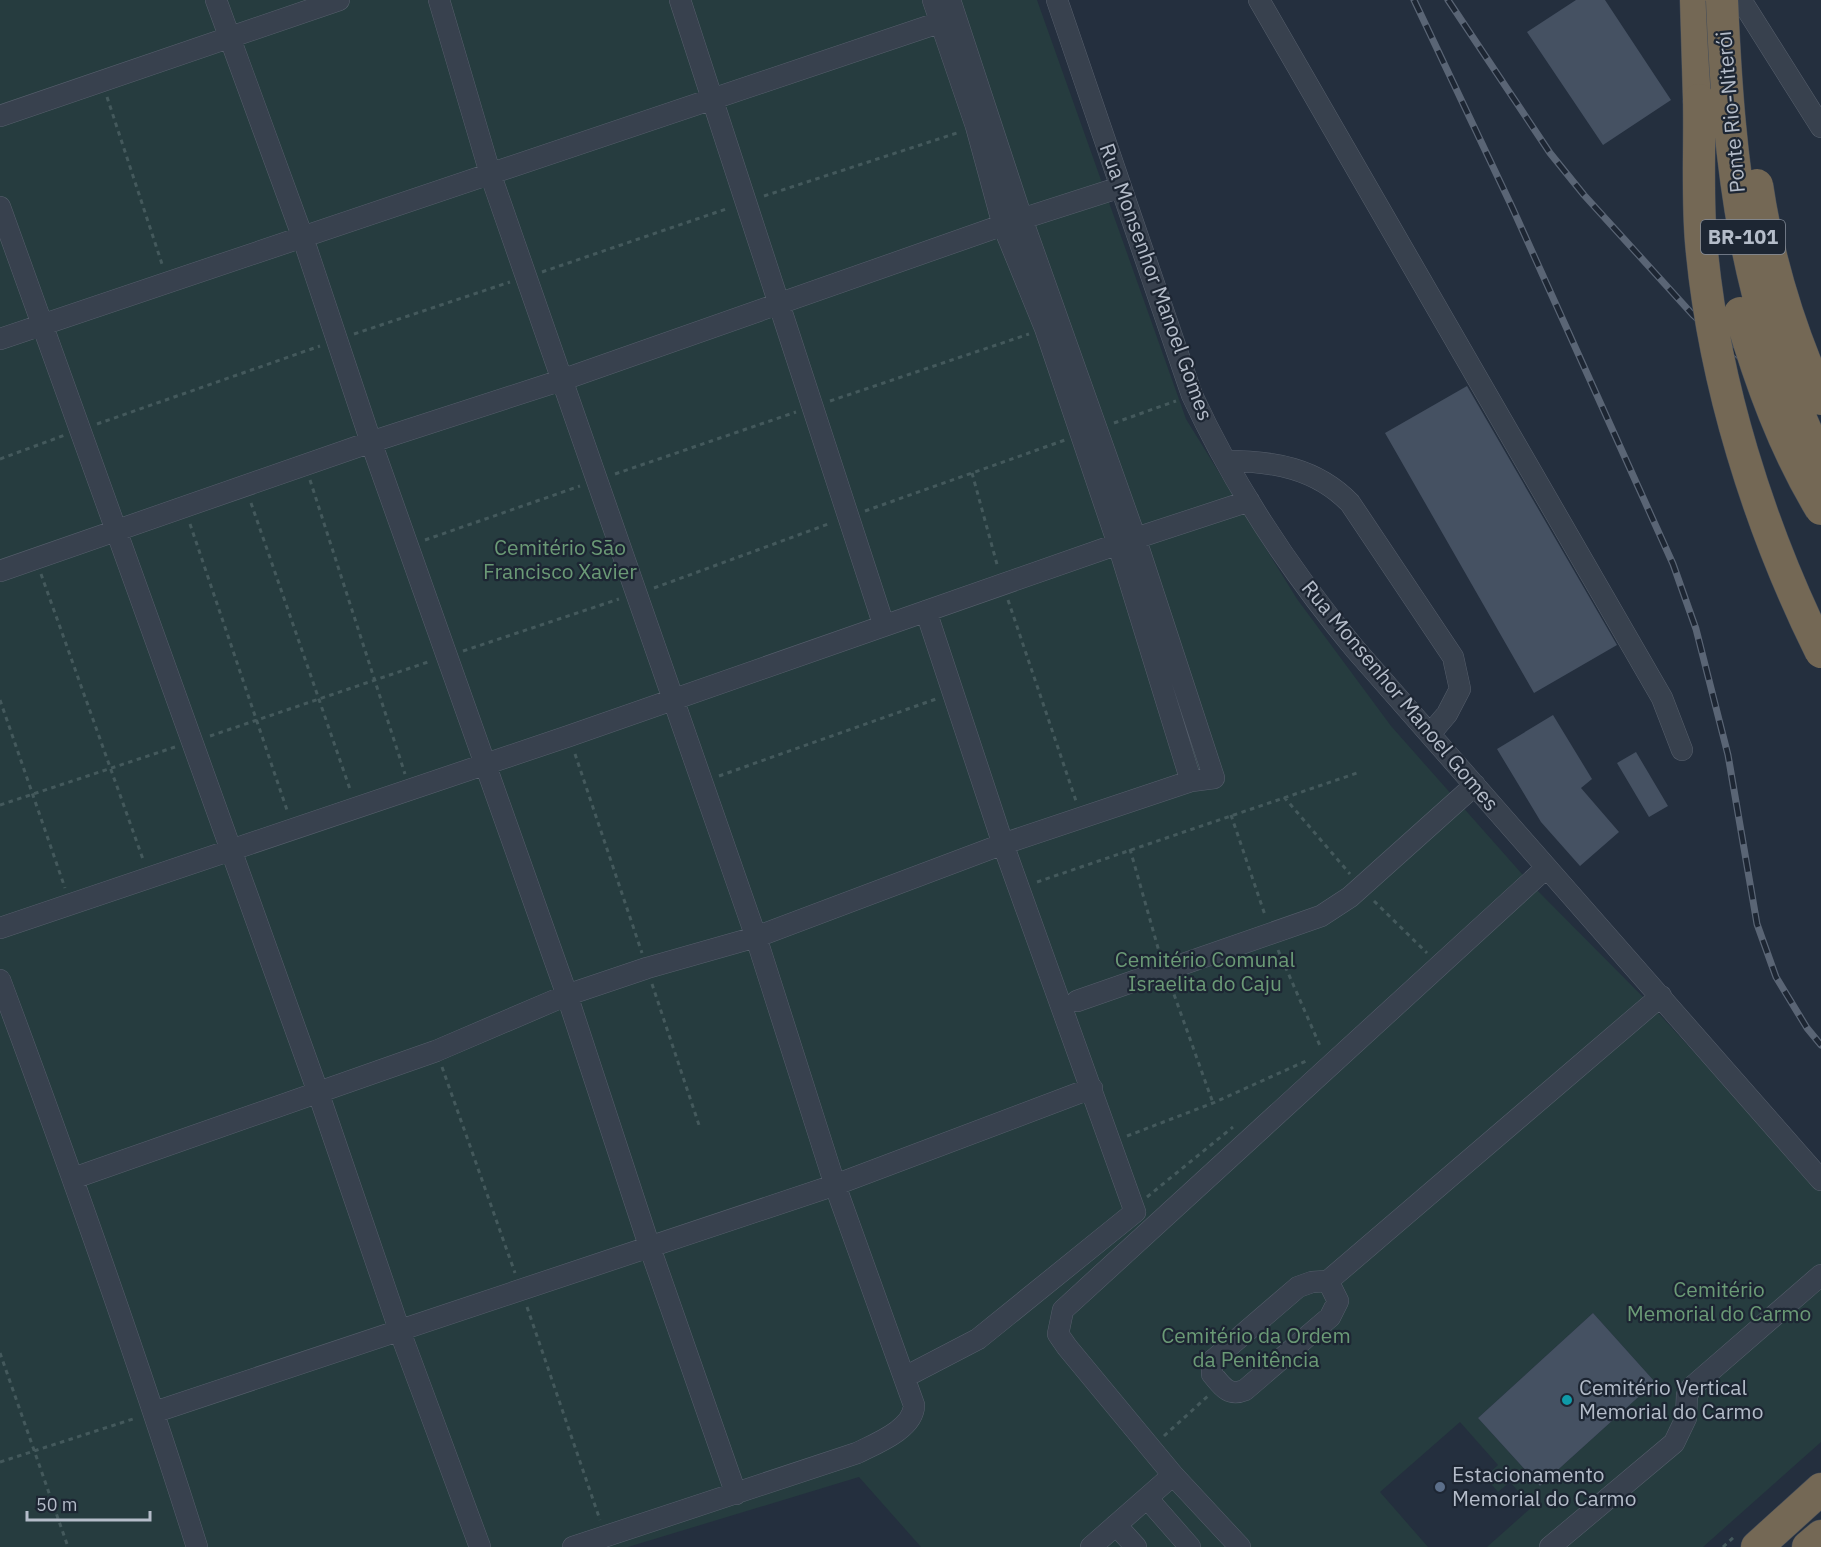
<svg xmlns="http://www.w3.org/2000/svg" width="1821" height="1547" viewBox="0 0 1821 1547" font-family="'IBM Plex Sans',sans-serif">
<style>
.green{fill:#263c3f;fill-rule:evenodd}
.building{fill:#455162}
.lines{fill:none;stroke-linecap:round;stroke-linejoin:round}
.minor-casing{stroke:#565f6c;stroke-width:22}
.highway-casing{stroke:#434c59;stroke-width:33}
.path{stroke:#44595c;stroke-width:3;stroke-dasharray:4.5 4.5;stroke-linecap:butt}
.minor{stroke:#38414e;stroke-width:21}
.highway{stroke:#746855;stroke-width:32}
.rail-casing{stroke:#5a6575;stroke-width:7}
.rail{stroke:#1d2633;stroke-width:4.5;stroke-dasharray:14;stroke-linecap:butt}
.highway-bridge-casing{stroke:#434c59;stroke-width:33;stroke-linecap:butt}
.highway-bridge{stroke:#746855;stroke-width:32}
.culture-dot{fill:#0f9aa8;stroke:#1d2633;stroke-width:2}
.service-dot{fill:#5c6f8a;stroke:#1d2633;stroke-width:2}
.labels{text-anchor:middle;stroke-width:4.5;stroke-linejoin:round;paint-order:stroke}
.shield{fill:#1d2633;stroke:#878f9c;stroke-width:1.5}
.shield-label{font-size:20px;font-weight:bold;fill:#b4bcc9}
.street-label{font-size:21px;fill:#b4bcc9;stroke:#1d2633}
.park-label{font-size:21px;fill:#6b9a76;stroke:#1d2633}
.poi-label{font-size:21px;fill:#b4bcc9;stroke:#1d2633;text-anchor:start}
</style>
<rect width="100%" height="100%" fill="#242f3e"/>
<!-- green -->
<path class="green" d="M0,0H1037L1186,419L1297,599L1391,726L1529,882L1651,1005L1821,1191V1442L1703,1547H1487L1532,1507L1510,1482L1498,1492L1485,1477L1498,1465L1460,1422L1380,1492L1428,1547H921L859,1477L628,1547H0ZM1593,1313L1655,1382L1540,1486L1478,1418Z"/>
<!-- building -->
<path class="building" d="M1576,0H1605L1671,100L1603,145L1527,32Z
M1467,386L1617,645L1534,693L1385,433Z
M1553,715L1592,779L1581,788L1619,832L1580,866L1541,822L1497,749Z
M1636,752L1668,806L1649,817L1617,763Z
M1593,1313L1655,1382L1540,1486L1478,1418Z"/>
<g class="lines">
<defs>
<path id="minor" d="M216,0L303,238L371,442L567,995L649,1245L736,1494
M439,0L490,173L756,937L835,1185L914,1405C914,1429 875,1444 857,1453L573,1547
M680,0L884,626
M933,0L976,126L1003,225L1045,328L1118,544L1191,781
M1057,0L1192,395C1234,486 1291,572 1355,649L1821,1180
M1259,0L1662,698L1682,750
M1741,0L1821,127
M0,116L339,0
M0,207L318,1092L399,1329L480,1547
M0,339L941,22
M1226,461C1273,461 1316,468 1350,503L1453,657L1460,689L1447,714L1430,734
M0,571L371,442L562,380L1003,225L1121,187
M0,928L569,736L1118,544L1249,501
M0,980C70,1168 137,1356 197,1547
M1077,1001L1321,916L1350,897L1475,785
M74,1178L436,1051L567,995L647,968L756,937L1003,844L1191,781L1214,778L1135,537L1022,219L950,0
M1328,1281L1338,1301L1330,1317L1245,1390C1228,1397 1222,1386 1212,1374V1361L1298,1287L1312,1282L1328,1281L1661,996
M905,1377L978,1339L1135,1212L1003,844L926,611
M155,1412L835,1185L1092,1088
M1147,1498L1190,1547
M1116,1525L1136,1547
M1091,1547L1173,1475
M1240,1547L1173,1475L1067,1347L1058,1334L1063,1310L1546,868
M1550,1547L1674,1443L1686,1418L1687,1395L1692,1387L1821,1275"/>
<path id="highway" d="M1696,0L1699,100
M1757,1547L1821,1489
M1808,1547L1821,1536"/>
</defs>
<!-- minor casing -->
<use href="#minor" class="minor-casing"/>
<!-- highway casing -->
<use href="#highway" class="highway-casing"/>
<!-- path -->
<path class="path" d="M107,97L162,264
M764,196L960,132
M542,272L729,208
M354,334L510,282
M830,401L1029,334
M1114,423L1176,401
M97,424L320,346
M0,459L65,435
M972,473L998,568
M615,474L796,412
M310,480L405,774
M251,503L351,792
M865,511L1065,440
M190,524L288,813
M425,540L580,486
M41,574L144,862
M654,588L831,523
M1008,600L1076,801
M463,651L619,599
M0,700L65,888
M210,736L431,661
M575,754L642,953
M719,776L936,699
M1284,797L1350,874
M0,805L175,747
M1231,815L1265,915
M1130,849L1160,955
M1037,882L1360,772
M1374,901L1427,953
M1278,950L1321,1048
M652,984L700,1128
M1171,986L1213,1103
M442,1067L515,1273
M1127,1136L1213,1103L1306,1061
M1147,1197L1233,1127
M527,1307L600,1520
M0,1353L68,1547
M1164,1436L1208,1396
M0,1462L136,1418
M1723,1547L1734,1537"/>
<!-- minor -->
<use href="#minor" class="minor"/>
<!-- highway -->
<use href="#highway" class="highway"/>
<defs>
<path id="rail" d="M1414,0L1512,207L1673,564L1696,629L1728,755L1757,924L1776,977L1807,1028L1821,1045
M1448,0L1550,153L1584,195L1693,315L1821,429"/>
</defs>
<!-- rail casing -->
<use href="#rail" class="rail-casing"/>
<!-- rail -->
<use href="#rail" class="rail"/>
<defs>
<path id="highway-bridge" d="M1722,0C1729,167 1744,310 1821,462
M1699,100C1700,147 1697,195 1701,242C1713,381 1759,527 1821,652
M1757,185C1768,259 1790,331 1821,399
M1740,313C1760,381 1784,448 1821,509"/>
</defs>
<!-- highway-bridge casing -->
<use href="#highway-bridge" class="highway-bridge-casing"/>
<!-- highway-bridge -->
<use href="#highway-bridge" class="highway-bridge"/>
</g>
<!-- markers -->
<circle class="culture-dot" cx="1567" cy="1400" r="6"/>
<circle class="service-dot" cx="1440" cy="1487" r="6"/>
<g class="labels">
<!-- shield labels -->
<rect class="shield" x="1701" y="220" width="84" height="34" rx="4.5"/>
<g class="shield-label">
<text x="1743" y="244">BR-101</text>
</g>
<!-- street labels -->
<g class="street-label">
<text transform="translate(1731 112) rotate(-95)" y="7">Ponte Rio-Niterói</text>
<text transform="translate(1156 282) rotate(70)" y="7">Rua Monsenhor Manoel Gomes</text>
<text transform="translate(1400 696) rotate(50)" y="7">Rua Monsenhor Manoel Gomes</text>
</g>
<!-- park labels -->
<g class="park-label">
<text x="560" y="555">Cemitério São<tspan x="560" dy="24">Francisco Xavier</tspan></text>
<text x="1205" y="967">Cemitério Comunal<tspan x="1205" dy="24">Israelita do Caju</tspan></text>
<text x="1719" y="1297">Cemitério<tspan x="1719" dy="24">Memorial do Carmo</tspan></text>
<text x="1256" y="1343">Cemitério da Ordem<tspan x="1256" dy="24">da Penitência</tspan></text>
</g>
<!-- poi labels -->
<g class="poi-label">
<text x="1579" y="1395">Cemitério Vertical<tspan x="1579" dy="24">Memorial do Carmo</tspan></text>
<text x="1452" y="1482">Estacionamento<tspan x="1452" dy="24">Memorial do Carmo</tspan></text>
</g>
</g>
<!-- scale -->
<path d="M27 1511v9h123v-9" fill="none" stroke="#b4bcc9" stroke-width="3"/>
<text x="36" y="1511" font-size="18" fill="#b4bcc9" stroke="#1d2633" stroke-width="4.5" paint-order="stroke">50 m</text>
</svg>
